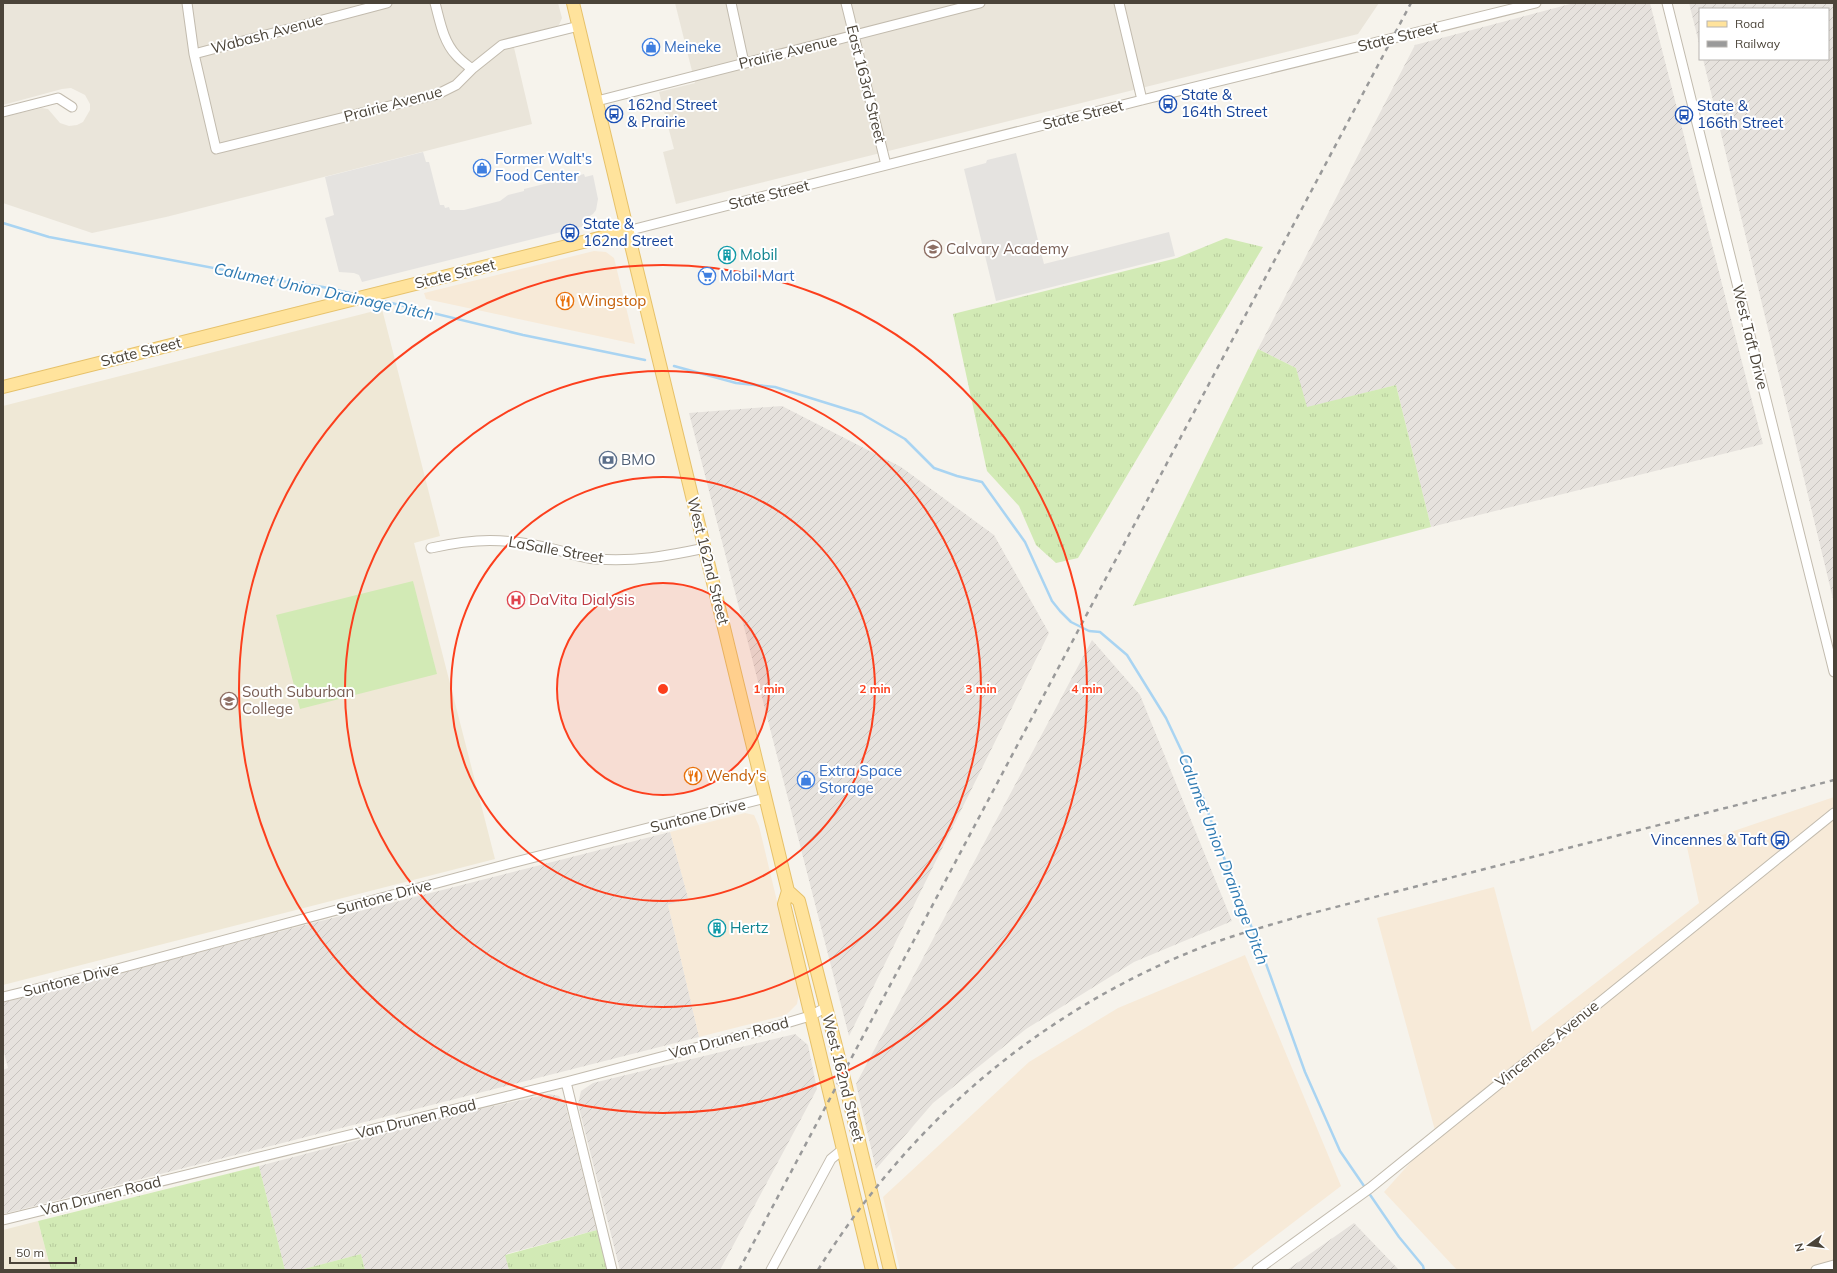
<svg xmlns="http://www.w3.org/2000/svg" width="1837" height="1273" viewBox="0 0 1837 1273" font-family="Mulish,sans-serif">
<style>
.residential{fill:#eae5da}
.commercial{fill:#f7ead8}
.industrial{fill:url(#industrial-furrows)}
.education{fill:#efe8d6}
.grass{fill:url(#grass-tufts)}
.pitch{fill:#d2eab5}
.parking{fill:#e5e3e0}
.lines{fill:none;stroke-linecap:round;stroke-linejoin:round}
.stream{stroke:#a9d4f2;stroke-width:2.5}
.minor-casing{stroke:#c2bbae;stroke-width:11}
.major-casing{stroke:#e6c16a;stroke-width:14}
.minor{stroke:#fff;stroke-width:9}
.major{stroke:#ffe39c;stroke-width:12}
.rail{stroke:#9a9a9a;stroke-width:2.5;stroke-dasharray:5 5;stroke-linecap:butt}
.ring{fill:none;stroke:#fc3f1d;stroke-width:2}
.labels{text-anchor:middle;stroke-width:4;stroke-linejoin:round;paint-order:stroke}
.street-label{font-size:15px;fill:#4b4439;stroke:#fff}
.shop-label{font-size:15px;fill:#366cbe;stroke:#fff;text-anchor:start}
.transit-label{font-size:15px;fill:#164399;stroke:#fff;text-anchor:start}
.education-label{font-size:15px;fill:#785e54;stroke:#fff;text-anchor:start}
.culture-label{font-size:15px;fill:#0d838f;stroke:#fff;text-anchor:start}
.food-label{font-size:15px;fill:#c56008;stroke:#fff;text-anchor:start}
.service-label{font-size:15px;fill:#4e5e75;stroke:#fff;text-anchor:start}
.health-label{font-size:15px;fill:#be3a42;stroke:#fff;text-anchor:start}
.water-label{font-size:16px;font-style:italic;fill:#2e7ab2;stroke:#fff}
.centre{fill:#fc3f1d;stroke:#fff;stroke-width:2}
.ring-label{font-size:12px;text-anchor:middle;font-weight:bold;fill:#fc3f1d;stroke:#fff;stroke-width:4;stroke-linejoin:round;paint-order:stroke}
</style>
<defs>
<pattern id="industrial-furrows" width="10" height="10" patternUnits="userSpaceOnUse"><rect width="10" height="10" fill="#e6e2dd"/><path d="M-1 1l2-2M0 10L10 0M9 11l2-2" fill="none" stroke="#c7c3be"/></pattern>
<pattern id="grass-tufts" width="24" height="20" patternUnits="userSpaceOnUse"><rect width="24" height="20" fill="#d2eab5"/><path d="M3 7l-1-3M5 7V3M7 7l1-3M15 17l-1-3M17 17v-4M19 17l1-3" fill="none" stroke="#b6ca9c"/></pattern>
</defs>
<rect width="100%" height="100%" fill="#f6f3ec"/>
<!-- residential -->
<path class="residential" d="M3,3H558L562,18L559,25L555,27L512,39L532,124L166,217L92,233L3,203V117L42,108L48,109L60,123L69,126L77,125L83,122L90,110V104L85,95L71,88L62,89L3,105Z
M675,3H1379L1358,34L676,204L663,152L674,149L659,92L695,83Z"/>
<!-- commercial -->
<path class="commercial" d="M594,251L606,252L614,258L635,344L426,299L424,293Z
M1834,797V1270H1457L1384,1192L1436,1134L1377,918L1494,887L1532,1032L1699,903L1687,847Z
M745,813L754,815L759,826L799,993L797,1004L786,1015L699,1037L668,905L688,898L670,832Z
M1245,955L1341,1186L1231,1270H900L883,1197L1029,1062L1118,1008Z"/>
<!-- industrial -->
<path class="industrial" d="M1574,3H1650L1763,444L1431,527L1396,385L1306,408L1296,368L1258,349L1415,45Z
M1689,3H1834V603L1703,59H1828V9H1700V47Z
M782,406L901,467L994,535L1049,633L849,1036L689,413Z
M1092,640L1140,695L1232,921L1134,962L1026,1029L933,1103L876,1169L856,1084Z
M670,832L688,898L668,905L699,1037L3,1214V1070L8,1068L3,1049V1002Z
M795,1034L808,1045L817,1089L720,1270H620L578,1104L581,1091L593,1083Z
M549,1094L559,1096L565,1103L597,1230L506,1254L509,1270H365L361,1254L300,1270H285L259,1166L470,1111Z
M1354,1223L1399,1270H1287Z"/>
<!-- education -->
<path class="education" d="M382,309L440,536L414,543L495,859L3,985V406Z
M38,1221L51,1270H3V1230Z"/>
<!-- grass -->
<path class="grass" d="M1226,238L1263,247L1078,558L1056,563L1036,545L1019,506L987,471L953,314L1177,258Z
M1258,349L1296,368L1307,407L1396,385L1431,527L1133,606Z
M259,1166L285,1270H51L38,1221Z
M597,1230L607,1270H509L505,1255Z
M361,1254L365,1270H300Z"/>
<!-- pitch -->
<path class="pitch" d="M413,581L437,674L300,709L276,615Z"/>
<!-- parking -->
<path class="parking" d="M423,152L426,162H429L440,205H444L445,208L449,207L450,210H464L500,201L508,195L524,191V189L584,174L585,177L593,175L598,199L596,210L593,214L583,220L585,226L362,282L359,275L354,273L339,272L325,218L334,215L325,177Z
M1016,153L1044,264L1169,232L1175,256L996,301L964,169L986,163L987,160Z"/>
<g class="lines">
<!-- stream -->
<path class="stream" d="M3,223L49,237L283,281L323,287L354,294
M375,299L523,335L645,360
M674,366L736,383L775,387L862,414L905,439L934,468L957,476L982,482L1025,542L1052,601L1060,611L1071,622L1089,631L1100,632L1127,655L1166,718L1201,792L1234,886L1260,947L1305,1072L1340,1151L1399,1237L1423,1266L1424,1270"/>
<defs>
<path id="minor" d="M187,3L194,54L216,149L438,94L456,85L472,69L502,45L579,26
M435,3C440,21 443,41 456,55C460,60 467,65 472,69
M731,3L744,63
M846,3L886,165
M1119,3L1142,100
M1667,3L1834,672
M194,54L387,3
M597,101L980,3
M3,112L58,98L72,107
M627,231L1142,100L1536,3
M431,548C476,538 504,538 549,548C564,551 580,558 596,559C634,562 668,556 705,548
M3,997L117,969L508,864L765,798
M566,1082L612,1270
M3,1220L566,1082L763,1030L810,1016L825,1008
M771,1270L831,1159L842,1150
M1257,1270L1370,1188L1834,813
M1816,1270L1834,1265"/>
<path id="major" d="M573,3L637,270L788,891L799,901L837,1050L890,1270
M3,387L627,231
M788,891L784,904L872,1270"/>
</defs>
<!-- minor casing -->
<use href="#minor" class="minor-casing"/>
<!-- major casing -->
<use href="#major" class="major-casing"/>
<!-- minor -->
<use href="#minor" class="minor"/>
<!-- major -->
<use href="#major" class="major"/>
<!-- rail -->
<path class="rail" d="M739,1270L1411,3
M818,1270C909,1123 1039,1012 1200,948C1233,935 1267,926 1301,916C1355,902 1410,888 1465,874C1588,843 1711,812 1834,780"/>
</g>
<!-- distance rings -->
<circle cx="663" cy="689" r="106" fill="#fc3f1d" fill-opacity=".12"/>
<g class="ring">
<circle cx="663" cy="689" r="106"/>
<circle cx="663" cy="689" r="212"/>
<circle cx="663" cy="689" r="318"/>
<circle cx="663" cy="689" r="424"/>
</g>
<!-- icons -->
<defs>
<symbol id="shop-ring" viewBox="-11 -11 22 22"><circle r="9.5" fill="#fff" stroke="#3f7fe0" stroke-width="1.5"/><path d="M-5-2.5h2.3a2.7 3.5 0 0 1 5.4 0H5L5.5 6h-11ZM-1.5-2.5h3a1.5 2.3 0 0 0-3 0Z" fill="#3f7fe0"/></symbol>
<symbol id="bus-ring" viewBox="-11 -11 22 22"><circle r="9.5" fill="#fff" stroke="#1a4fb4" stroke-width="1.5"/><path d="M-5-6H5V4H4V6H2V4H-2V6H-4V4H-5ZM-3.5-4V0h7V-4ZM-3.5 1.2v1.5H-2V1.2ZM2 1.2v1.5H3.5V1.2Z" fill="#1a4fb4"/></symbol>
<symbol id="school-ring" viewBox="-11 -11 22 22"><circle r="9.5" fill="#fff" stroke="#8d6e63" stroke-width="1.5"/><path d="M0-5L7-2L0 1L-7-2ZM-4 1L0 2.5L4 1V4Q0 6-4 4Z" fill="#8d6e63"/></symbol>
<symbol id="building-ring" viewBox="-11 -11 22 22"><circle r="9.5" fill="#fff" stroke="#0f9aa8" stroke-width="1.5"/><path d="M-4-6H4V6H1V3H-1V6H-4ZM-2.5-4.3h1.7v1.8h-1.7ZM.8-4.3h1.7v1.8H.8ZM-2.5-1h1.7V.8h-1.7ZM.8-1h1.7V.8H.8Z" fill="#0f9aa8"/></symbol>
<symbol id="supermarket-ring" viewBox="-11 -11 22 22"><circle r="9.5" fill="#fff" stroke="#3f7fe0" stroke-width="1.5"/><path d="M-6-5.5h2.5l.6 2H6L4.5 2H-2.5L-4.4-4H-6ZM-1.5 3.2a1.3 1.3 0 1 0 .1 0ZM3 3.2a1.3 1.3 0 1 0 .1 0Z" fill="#3f7fe0"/></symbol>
<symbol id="restaurant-ring" viewBox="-11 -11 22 22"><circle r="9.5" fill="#fff" stroke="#e8710a" stroke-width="1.5"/><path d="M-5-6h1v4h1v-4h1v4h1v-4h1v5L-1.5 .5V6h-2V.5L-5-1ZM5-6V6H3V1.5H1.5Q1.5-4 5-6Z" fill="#e8710a"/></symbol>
<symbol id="bank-ring" viewBox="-11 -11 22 22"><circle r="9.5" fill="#fff" stroke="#5c6f8a" stroke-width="1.5"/><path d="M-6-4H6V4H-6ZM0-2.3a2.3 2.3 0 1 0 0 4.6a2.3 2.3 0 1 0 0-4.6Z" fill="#5c6f8a"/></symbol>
<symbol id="hospital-ring" viewBox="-11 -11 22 22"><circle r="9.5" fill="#fff" stroke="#e0444e" stroke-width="1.5"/><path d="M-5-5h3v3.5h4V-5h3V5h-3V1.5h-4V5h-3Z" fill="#e0444e"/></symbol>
<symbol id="university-ring" viewBox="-11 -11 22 22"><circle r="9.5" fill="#fff" stroke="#8d6e63" stroke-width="1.5"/><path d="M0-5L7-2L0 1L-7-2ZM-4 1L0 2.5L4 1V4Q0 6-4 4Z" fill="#8d6e63"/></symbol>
</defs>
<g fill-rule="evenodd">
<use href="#shop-ring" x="641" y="37" width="20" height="20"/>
<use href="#bus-ring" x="1158" y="94" width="20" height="20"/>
<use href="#bus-ring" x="604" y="104" width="20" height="20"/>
<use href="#bus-ring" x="1674" y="105" width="20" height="20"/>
<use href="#shop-ring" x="472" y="158" width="20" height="20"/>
<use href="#bus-ring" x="560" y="223" width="20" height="20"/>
<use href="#school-ring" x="923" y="239" width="20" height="20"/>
<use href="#building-ring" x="717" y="245" width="20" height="20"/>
<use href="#supermarket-ring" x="697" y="266" width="20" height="20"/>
<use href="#restaurant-ring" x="555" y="291" width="20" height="20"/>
<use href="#bank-ring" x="598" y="450" width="20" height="20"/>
<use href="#hospital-ring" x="506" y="590" width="20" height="20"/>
<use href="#university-ring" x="219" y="691" width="20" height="20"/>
<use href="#restaurant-ring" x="683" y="766" width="20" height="20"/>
<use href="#shop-ring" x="796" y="770" width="20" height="20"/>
<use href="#bus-ring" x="1770" y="830" width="20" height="20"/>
<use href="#building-ring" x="707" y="918" width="20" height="20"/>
</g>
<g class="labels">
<!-- street labels -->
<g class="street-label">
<text transform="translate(267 34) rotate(-15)" y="5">Wabash Avenue</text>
<text transform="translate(1398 37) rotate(-14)" y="5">State Street</text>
<text transform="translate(788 52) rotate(-14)" y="5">Prairie Avenue</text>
<text transform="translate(866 84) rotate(76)" y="5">East 163rd Street</text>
<text transform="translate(393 104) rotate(-15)" y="5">Prairie Avenue</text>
<text transform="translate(1083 115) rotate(-14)" y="5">State Street</text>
<text transform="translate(769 195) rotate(-14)" y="5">State Street</text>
<text transform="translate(455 274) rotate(-14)" y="5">State Street</text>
<text transform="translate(1750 337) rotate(76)" y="5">West Taft Drive</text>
<text transform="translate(141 352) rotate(-14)" y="5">State Street</text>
<text transform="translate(556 550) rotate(10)" y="5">LaSalle Street</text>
<text transform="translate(708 561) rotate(76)" y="5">West 162nd Street</text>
<text transform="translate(698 816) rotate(-14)" y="5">Suntone Drive</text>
<text transform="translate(384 897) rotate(-15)" y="5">Suntone Drive</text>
<text transform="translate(71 980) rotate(-14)" y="5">Suntone Drive</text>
<text transform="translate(729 1038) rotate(-15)" y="5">Van Drunen Road</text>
<text transform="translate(1547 1044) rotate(-39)" y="5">Vincennes Avenue</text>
<text transform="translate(843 1078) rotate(76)" y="5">West 162nd Street</text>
<text transform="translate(416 1119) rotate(-14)" y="5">Van Drunen Road</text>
<text transform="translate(101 1196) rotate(-14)" y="5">Van Drunen Road</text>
</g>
<!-- shop labels -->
<g class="shop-label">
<text x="664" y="52">Meineke</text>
<text x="495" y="164">Former Walt's<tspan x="495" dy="17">Food Center</tspan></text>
<text x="720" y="281">Mobil Mart</text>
<text x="819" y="776">Extra Space<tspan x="819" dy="17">Storage</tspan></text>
</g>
<!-- transit labels -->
<g class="transit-label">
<text x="1181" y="100">State &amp;<tspan x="1181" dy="17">164th Street</tspan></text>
<text x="627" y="110">162nd Street<tspan x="627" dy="17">&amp; Prairie</tspan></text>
<text x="1697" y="111">State &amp;<tspan x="1697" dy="17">166th Street</tspan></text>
<text x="583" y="229">State &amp;<tspan x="583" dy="17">162nd Street</tspan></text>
<text x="1767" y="845" text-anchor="end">Vincennes &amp; Taft</text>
</g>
<!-- education labels -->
<g class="education-label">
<text x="946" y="254">Calvary Academy</text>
<text x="242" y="697">South Suburban<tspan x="242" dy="17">College</tspan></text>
</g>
<!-- culture labels -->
<g class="culture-label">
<text x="740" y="260">Mobil</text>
<text x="730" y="933">Hertz</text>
</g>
<!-- food labels -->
<g class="food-label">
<text x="578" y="306">Wingstop</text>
<text x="706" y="781">Wendy's</text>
</g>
<!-- service labels -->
<g class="service-label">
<text x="621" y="465">BMO</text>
</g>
<!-- health labels -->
<g class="health-label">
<text x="529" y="605">DaVita Dialysis</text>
</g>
<!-- water labels -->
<g class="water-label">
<text transform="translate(324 291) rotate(12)" y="6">Calumet Union Drainage Ditch</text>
<text transform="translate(1224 859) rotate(69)" y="6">Calumet Union Drainage Ditch</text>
</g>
</g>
<circle cx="663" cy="689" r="6" class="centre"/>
<g class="ring-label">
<text x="769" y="693">1 min</text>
<text x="875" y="693">2 min</text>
<text x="981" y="693">3 min</text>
<text x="1087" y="693">4 min</text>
</g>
<!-- border -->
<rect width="1837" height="1273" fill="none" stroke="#4b4439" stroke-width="8"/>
<!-- legend -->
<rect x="1699" y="8" width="130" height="52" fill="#ffffff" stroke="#b7b4b0"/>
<rect x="1707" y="21" width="20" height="6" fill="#ffe39c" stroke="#b7b4b0"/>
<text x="1735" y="28" font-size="12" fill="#4b4439">Road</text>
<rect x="1707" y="41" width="20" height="6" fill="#9a9a9a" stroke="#b7b4b0"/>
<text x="1735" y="48" font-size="12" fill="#4b4439">Railway</text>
<!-- north arrow -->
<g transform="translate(1809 1245) rotate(256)" stroke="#ffffff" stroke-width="3" paint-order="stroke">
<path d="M0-3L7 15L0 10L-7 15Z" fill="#4b4439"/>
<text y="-6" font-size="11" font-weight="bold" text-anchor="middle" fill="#4b4439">N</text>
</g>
<!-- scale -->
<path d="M10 1257v6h66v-6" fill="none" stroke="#4b4439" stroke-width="2"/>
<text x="16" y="1257" font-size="12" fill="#4b4439" stroke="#ffffff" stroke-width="3" paint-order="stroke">50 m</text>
</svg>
